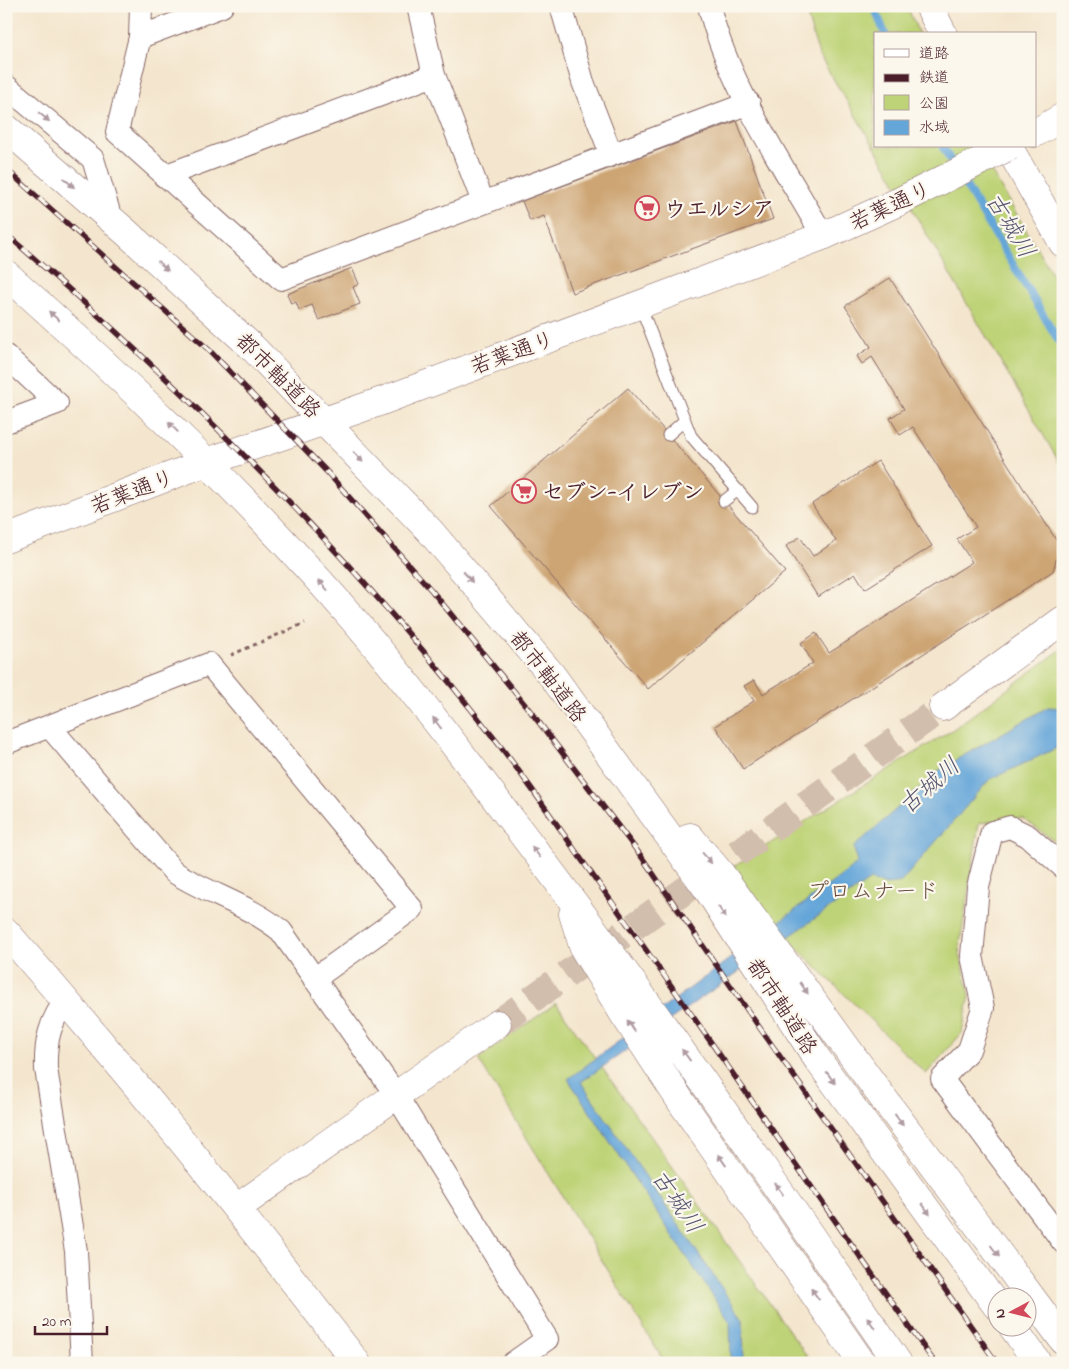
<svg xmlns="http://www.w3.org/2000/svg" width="1069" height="1369" viewBox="0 0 1069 1369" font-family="'Indie Flower','Klee One',sans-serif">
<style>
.green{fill:#bed377;stroke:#847951}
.water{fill:#65a6d9;stroke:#586282}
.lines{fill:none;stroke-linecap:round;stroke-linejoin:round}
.stream{stroke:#65a6d9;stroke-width:8}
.building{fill:#cda575}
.tertiary-tunnel{stroke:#d2bead;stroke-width:28;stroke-dasharray:28 14;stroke-linecap:butt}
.service-casing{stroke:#866564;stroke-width:13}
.minor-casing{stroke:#866564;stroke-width:24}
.tertiary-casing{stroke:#866564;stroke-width:29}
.primary-casing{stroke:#866564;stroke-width:29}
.path{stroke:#866564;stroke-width:3;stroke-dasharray:4 4;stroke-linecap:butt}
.service{stroke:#fff;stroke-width:11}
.minor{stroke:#fff;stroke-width:22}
.tertiary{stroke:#fff;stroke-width:28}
.primary{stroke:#fff;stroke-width:28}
.rail-casing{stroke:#4a1f2b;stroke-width:5.5}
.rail{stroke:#fbf7ec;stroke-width:4;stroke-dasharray:11;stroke-linecap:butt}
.tertiary-bridge-casing{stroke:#866564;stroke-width:29;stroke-linecap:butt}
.tertiary-bridge{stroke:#fff;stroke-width:28}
.oneway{fill:#ae9aa0}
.labels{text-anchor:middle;stroke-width:4.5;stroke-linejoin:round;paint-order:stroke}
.street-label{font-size:22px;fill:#4a1f2b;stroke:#fbf7ec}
.poi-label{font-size:22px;font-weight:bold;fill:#4a1f2b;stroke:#fbf7ec;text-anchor:start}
.park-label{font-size:22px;fill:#674c3e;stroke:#fbf7ec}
.water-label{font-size:24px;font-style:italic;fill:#555571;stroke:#fbf7ec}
</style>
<rect width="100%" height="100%" fill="#fbf7ec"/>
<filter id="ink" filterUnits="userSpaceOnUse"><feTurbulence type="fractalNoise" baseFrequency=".02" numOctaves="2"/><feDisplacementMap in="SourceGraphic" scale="10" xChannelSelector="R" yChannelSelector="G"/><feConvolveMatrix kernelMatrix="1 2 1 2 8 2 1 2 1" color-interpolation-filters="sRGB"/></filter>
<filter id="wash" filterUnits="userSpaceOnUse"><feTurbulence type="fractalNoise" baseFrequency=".0096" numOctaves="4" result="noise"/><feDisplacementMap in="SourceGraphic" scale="20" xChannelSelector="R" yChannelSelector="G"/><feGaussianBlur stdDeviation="1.12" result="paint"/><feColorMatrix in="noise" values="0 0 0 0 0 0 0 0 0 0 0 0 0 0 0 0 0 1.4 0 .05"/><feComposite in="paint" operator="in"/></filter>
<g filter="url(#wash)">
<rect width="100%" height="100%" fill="#f4e6ce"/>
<!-- green -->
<path class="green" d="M804,6H907L919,34H875V146H976L1063,292V469L919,221L819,55Z
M1063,648V847L1022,818L979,823L959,950L970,995L962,1033L926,1074L721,874L952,730Z
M556,1003L812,1363H665L478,1059Z"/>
<!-- water -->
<path class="water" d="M1048,707L1063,708V745L989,780L901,882L887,885L870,880L581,1082L743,1319L744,1363H731L730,1322L568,1079L857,864L854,847L942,768Z"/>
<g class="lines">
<!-- stream -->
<path class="stream" d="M874,6L885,34
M942,146L1063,348"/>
</g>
<g id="blocks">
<!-- building -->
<path class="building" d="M737,121L773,219L572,293L544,216L530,221L522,201Z
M352,268L359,284L353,287L360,304L319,320L312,305L299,310L296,302L291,304L287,294Z
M890,278L1060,546L1053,571L743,769L715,726L754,701L744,686L754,680L763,694L813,663L801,643L816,633L829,653L972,562L957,539L976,527L913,427L900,435L890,418L904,409L872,357L862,364L857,356L871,347L845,306Z
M628,388L785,572L648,689L491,506Z
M878,461L932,546L865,589L855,573L818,597L786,546L800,537L813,556L836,541L812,504Z"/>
</g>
</g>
<g filter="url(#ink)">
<use href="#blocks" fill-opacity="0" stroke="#866564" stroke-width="1"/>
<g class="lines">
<!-- tertiary-tunnel -->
<path class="tertiary-tunnel" d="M497,1024L943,707"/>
<defs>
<path id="service" d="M640,305L691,436L752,507
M668,435L685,420
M724,501L738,490"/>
<path id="minor" d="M141,6L140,37L117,132L281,279L749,103
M418,6L434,75L483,202
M561,6L583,82L611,154
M709,6C728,85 783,165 823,236
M140,37L222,6
M6,86L93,159L111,219
M164,176L434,75
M6,356L57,403L6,422
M49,726L174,872C208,894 249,905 281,931L396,1095L547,1339L513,1363
M6,743L209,664L412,909L314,979
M1063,867L1028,836L1010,827L992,832L978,887L972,956L983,1008L969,1050L942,1079L1063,1242
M66,999C50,1022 45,1041 46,1069L76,1251L82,1363"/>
<path id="tertiary" d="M929,6L943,34
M1035,133L1063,117
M1008,146L1063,243
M6,539L207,462L382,401L823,236L898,202
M943,707L1063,620
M6,932C128,1071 244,1216 357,1363
M237,1208L497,1024"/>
<path id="primary" d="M6,128L127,233L252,347L430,531L551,674L706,887L818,1060L996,1305
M6,274C129,383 246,495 353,619C407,682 457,748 507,814C644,993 771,1178 898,1363
M690,837L721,874L875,1087L1063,1340
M573,914L584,949L623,1013L682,1103L862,1363
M1012,1326L1038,1363"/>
</defs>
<!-- service casing -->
<use href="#service" class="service-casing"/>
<!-- minor casing -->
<use href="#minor" class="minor-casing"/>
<!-- tertiary casing -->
<use href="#tertiary" class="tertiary-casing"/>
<!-- primary casing -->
<use href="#primary" class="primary-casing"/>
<!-- path -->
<path class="path" d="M231,655L305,623"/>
<!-- service -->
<use href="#service" class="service"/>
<!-- minor -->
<use href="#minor" class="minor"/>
<!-- tertiary -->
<use href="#tertiary" class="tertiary"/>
<!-- primary -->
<use href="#primary" class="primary"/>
<defs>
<path id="rail" d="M6,169L208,349L327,472L432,591L531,712L641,856L757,1024L997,1363
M6,234C183,386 354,558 497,742C532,787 563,834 596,880C711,1039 821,1203 935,1363"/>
</defs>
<!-- rail casing -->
<use href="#rail" class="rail-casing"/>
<!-- rail -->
<use href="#rail" class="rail"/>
<defs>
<path id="tertiary-bridge" d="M898,202L1010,146"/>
</defs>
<!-- tertiary-bridge casing -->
<use href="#tertiary-bridge" class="tertiary-bridge-casing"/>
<!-- tertiary-bridge -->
<use href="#tertiary-bridge" class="tertiary-bridge"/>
</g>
<!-- one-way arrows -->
<defs><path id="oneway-solid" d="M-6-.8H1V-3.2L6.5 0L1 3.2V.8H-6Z" transform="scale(1.25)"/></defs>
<g class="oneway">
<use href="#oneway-solid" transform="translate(44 117) rotate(40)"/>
<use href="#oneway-solid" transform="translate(69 183) rotate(41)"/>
<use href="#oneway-solid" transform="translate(163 266) rotate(42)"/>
<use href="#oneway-solid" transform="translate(54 316) rotate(-138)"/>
<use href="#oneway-solid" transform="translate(173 427) rotate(-134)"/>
<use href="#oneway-solid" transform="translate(358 457) rotate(46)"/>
<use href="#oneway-solid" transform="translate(468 577) rotate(50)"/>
<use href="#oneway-solid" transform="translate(323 585) rotate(-132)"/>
<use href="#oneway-solid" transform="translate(437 723) rotate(-127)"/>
<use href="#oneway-solid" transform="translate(536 852) rotate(-127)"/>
<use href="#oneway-solid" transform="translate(707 858) rotate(49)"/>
<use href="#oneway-solid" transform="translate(722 912) rotate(57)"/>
<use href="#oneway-solid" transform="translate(804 988) rotate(55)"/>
<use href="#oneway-solid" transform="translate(631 1026) rotate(-123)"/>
<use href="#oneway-solid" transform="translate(686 1055) rotate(-126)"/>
<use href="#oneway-solid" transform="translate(831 1078) rotate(54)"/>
<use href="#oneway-solid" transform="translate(899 1120) rotate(54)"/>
<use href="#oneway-solid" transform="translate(722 1160) rotate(-125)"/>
<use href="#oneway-solid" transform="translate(779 1189) rotate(-125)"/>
<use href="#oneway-solid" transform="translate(926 1209) rotate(54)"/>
<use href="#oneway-solid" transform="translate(995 1251) rotate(53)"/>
<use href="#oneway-solid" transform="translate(815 1294) rotate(-125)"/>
<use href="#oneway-solid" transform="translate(871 1323) rotate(-125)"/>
</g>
</g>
<!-- icons -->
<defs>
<symbol id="supermarket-ring" viewBox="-11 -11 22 22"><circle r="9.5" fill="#fbf7ec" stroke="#d1495b" stroke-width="1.5"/><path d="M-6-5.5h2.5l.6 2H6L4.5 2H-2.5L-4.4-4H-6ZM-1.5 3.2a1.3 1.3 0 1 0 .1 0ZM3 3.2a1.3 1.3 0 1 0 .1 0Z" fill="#d1495b"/></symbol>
</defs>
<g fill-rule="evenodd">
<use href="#supermarket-ring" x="633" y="194" width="28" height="28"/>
<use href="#supermarket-ring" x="510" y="477" width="28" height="28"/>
</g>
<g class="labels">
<!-- street labels -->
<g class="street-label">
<text transform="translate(890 205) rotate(-25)" y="8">若葉通り</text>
<text transform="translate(512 352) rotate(-20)" y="8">若葉通り</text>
<text transform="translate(279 375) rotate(45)" y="8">都市軸道路</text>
<text transform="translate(132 491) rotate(-21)" y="8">若葉通り</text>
<text transform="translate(549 676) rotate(52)" y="8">都市軸道路</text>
<text transform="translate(783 1006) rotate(57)" y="8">都市軸道路</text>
</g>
<!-- poi labels -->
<g class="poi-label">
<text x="664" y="216">ウエルシア</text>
<text x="542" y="499">セブン-イレブン</text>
</g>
<!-- park labels -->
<g class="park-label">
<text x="873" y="898">プロムナード</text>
</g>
<!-- water labels -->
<g class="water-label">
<text transform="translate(1011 225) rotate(59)" y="8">古城川</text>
<text transform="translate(929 785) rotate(-41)" y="8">古城川</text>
<text transform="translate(678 1201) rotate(56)" y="8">古城川</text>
</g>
</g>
<!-- margin -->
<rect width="1069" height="1369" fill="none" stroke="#fbf7ec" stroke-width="25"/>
<!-- legend -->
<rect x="874" y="32" width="162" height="115" fill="#fbf7ec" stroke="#b4a19f"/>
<rect x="884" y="49" width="25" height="8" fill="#ffffff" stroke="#b4a19f"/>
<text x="919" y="58" font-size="15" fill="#4a1f2b">道路</text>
<rect x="884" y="74" width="25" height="8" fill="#4a1f2b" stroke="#b4a19f"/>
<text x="919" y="82" font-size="15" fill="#4a1f2b">鉄道</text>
<rect x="884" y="95" width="25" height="15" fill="#bed377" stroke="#b4a19f"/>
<text x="919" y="108" font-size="15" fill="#4a1f2b">公園</text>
<rect x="884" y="120" width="25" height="15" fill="#65a6d9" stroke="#b4a19f"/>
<text x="919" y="132" font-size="15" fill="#4a1f2b">水域</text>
<!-- north arrow -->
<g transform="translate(1012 1312) rotate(263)"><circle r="24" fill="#fbf7ec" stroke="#b4a19f"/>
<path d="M0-4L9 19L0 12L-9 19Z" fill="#d1495b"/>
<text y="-8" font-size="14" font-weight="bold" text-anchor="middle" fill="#4a1f2b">N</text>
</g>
<!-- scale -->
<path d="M35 1326v8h72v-8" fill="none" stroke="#4a1f2b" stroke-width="2.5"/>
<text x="42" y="1326" font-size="15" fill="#4a1f2b" stroke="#fbf7ec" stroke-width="4" paint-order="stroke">20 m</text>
</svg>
